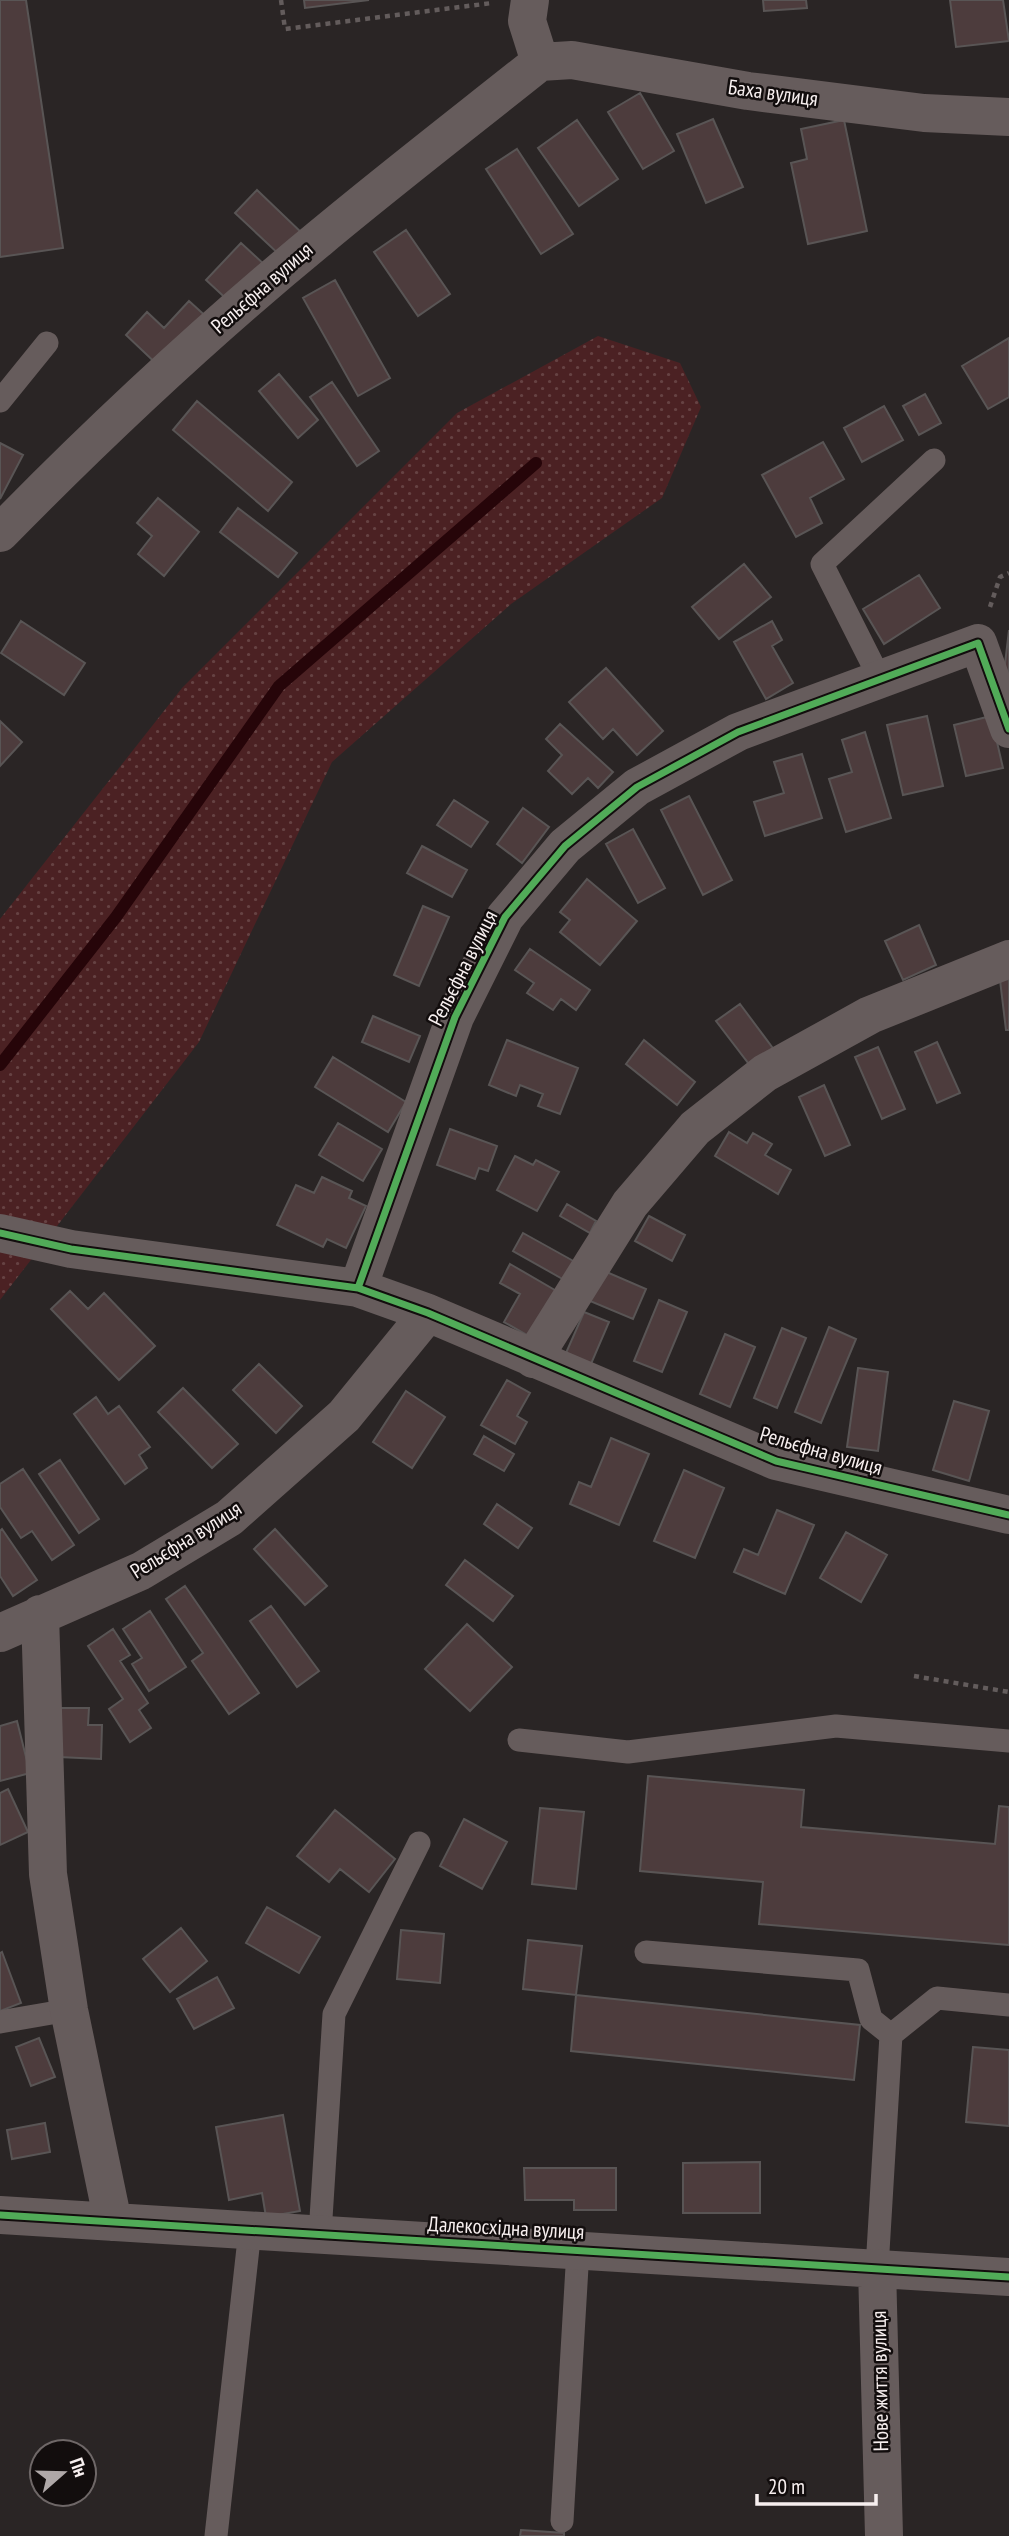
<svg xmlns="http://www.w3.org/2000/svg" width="1009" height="2536" viewBox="0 0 1009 2536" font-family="'PT Sans Narrow',sans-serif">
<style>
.grass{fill:url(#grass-dots)}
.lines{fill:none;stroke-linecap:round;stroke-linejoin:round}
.stream{stroke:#260509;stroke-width:12}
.building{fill:#4d3c3d;stroke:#595555;stroke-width:2}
.path{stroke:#635c5c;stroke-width:4.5;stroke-dasharray:5 5;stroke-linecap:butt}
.service{stroke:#665c5c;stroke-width:23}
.minor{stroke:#665c5c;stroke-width:38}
.cycleway-casing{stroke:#120d0d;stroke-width:11}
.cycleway{stroke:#51ab58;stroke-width:7}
.labels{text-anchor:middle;stroke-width:5;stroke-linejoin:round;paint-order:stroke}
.street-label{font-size:21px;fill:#f7efef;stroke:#120d0d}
</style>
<defs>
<pattern id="grass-dots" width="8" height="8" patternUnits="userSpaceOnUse" patternTransform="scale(1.75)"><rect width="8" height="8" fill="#4b2123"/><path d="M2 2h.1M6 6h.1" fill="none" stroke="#664243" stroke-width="1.8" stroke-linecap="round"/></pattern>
</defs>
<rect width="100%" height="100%" fill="#2a2525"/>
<!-- grass -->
<path class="grass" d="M598,336L680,363L701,407L662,498L511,604L332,762L199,1042L0,1300V919L182,688L457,413Z"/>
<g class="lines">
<!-- stream -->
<path class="stream" d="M0,1065L116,917L279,686L536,463"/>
</g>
<!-- building -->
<path class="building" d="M0,0H26L63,248L0,257Z
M304,0H369L305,8Z
M763,0H806L807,8L764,11Z
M950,0H1003L1009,41L956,47Z
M640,93L674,151L643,169L608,112Z
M713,119L743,187L706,203L677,134Z
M577,120L618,179L579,206L538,148Z
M844,120L867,231L808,244L791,163L807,159L801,129Z
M517,149L573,234L541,254L486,169Z
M257,190L304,235L283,258L235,213Z
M406,230L450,294L418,316L374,252Z
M241,243L267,267L232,304L206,280Z
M335,280L390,378L358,396L303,298Z
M189,301L210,320L163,370L126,335L147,312L164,328Z
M1009,338V397L988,409L962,366Z
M279,374L318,420L298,438L259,391Z
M332,382L379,451L357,466L310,397Z
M925,394L941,423L919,435L903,406Z
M197,401L292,482L268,511L173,430Z
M884,406L903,440L862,462L844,428Z
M823,442L844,479L810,498L822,523L796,537L762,475Z
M0,443L23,455L0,499Z
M158,498L199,532L164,576L138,554L152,536L137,523Z
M238,508L297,553L278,577L220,532Z
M744,564L771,597L719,639L692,607Z
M919,575L940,608L884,644L863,609Z
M21,621L85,663L64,695L1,653Z
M772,621L782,640L772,646L793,683L766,699L734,642Z
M1009,630V672H1004Z
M606,668L663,731L637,755L613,729L603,739L569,702Z
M927,716L943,786L903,795L887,725Z
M991,716L1003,768L966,776L954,725Z
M0,721L22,742L0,766Z
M560,724L613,772L598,788L588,778L572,794L548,771L562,755L546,739Z
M865,732L891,818L846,832L829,779L852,772L842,740Z
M802,754L822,818L765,836L754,802L784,793L774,762Z
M689,796L732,880L703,895L661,810Z
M454,800L488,822L471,847L437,825Z
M523,808L549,827L522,863L497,844Z
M633,829L665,888L638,903L606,844Z
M422,846L467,870L452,897L407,873Z
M587,879L637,921L600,965L560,932L570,920L560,912Z
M423,906L449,917L419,986L394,975Z
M919,925L936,965L903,980L885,941Z
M530,949L590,990L576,1010L561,999L553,1010L527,993L534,983L515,970Z
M1009,979V1030H1006L1000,980Z
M740,1004L775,1051L752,1068L716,1021Z
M373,1016L420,1036L409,1062L362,1042Z
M507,1040L578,1068L560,1114L538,1106L543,1094L520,1085L516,1096L489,1085Z
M644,1040L695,1082L677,1105L626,1064Z
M937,1042L960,1093L937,1103L915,1052Z
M878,1047L905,1109L882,1119L855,1057Z
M333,1057L406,1102L388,1132L315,1087Z
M824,1085L850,1145L825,1156L799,1097Z
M338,1123L382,1149L363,1181L319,1155Z
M450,1129L497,1146L488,1171L479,1168L475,1179L437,1165Z
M729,1132L747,1143L753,1133L772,1144L765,1155L791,1170L778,1194L715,1156Z
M515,1156L533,1165L536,1160L559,1172L537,1211L497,1190Z
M322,1177L352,1191L349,1198L366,1206L346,1248L327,1239L323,1247L277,1225L296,1185L314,1193Z
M567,1204L596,1221L590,1233L560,1216Z
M649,1216L685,1235L672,1261L635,1241Z
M523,1233L577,1263L566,1281L513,1251Z
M510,1264L560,1293L534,1339L504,1322L520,1294L500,1283Z
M602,1270L646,1289L633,1319L590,1301Z
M70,1291L88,1309L104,1293L155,1346L119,1380L51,1309Z
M659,1300L687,1312L662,1372L634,1361Z
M584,1312L609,1322L591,1364L566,1353Z
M829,1327L856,1339L821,1423L795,1412Z
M782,1328L806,1338L777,1408L754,1398Z
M725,1334L755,1347L730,1407L700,1394Z
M259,1364L302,1406L276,1433L233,1390Z
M858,1368L888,1372L878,1451L847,1447Z
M507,1380L530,1393L517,1416L527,1422L515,1444L481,1425Z
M183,1388L238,1444L212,1468L158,1412Z
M406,1391L445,1417L412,1468L373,1442Z
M96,1397L108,1414L119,1406L150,1447L139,1455L147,1468L125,1484L74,1414Z
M954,1401L989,1411L969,1481L933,1470Z
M484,1436L514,1454L504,1471L474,1454Z
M611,1438L649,1454L619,1525L570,1504L579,1482L591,1487Z
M60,1460L99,1519L79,1533L39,1474Z
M23,1469L74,1545L52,1560L32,1531L21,1538L0,1507V1484Z
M684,1470L724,1488L695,1558L654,1541Z
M497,1504L532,1528L518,1548L484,1524Z
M777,1510L814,1525L785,1594L734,1572L744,1549L758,1555Z
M2,1529L37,1580L13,1596L0,1576V1531Z
M275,1529L327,1586L305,1605L254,1549Z
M846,1532L887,1555L861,1602L820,1578Z
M465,1560L513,1596L493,1621L446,1585Z
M185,1586L259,1693L229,1714L192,1661L203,1653L166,1599Z
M271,1606L319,1671L297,1687L250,1621Z
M150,1611L186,1667L149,1691L132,1664L142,1658L123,1629Z
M467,1624L512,1667L470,1711L425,1669Z
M113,1629L130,1655L120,1661L148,1703L139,1710L151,1728L130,1742L109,1709L123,1699L88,1646Z
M61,1708H89L88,1725H102L101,1759L59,1757Z
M17,1721L30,1773L0,1781V1726Z
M648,1776L804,1790L801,1827L995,1844L999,1806L1009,1807V1945L759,1924L763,1882L640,1871Z
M8,1789L28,1832L0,1845V1793Z
M540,1808L584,1812L576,1889L532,1884Z
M335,1810L395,1859L369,1892L340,1869L329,1882L297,1856Z
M464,1819L507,1842L482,1889L440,1866Z
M267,1907L320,1937L299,1973L246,1943Z
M181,1928L207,1961L170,1992L143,1959Z
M401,1930L444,1934L440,1983L397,1979Z
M528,1940L582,1946L576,1995L523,1989Z
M2,1952L21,2003L0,2011V1953Z
M217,1977L234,2008L194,2029L177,1999Z
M576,1995L860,2025L854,2080L571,2051Z
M39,2038L55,2077L31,2086L16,2047Z
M973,2047L1009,2050V2126L966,2122Z
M283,2115L300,2211L266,2217L262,2193L229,2200L216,2127Z
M45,2123L50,2152L12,2159L7,2130Z
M760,2162V2213H683V2163Z
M524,2168H616V2210H574V2200H525Z
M521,2530L564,2533V2536H520Z"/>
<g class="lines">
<!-- path -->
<path class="path" d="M281,0L285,29L492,3
M990,607L1000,577L1009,573
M914,1676L1009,1692"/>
<!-- service -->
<path class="service" d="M0,401L47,343
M880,679L822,564L934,460
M519,1740L628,1752L836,1726L1009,1741
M646,1952L858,1970L871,2019L891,2035
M0,2022L69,2010
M320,2234L334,2014L419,1843
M877,2268L891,2035L937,1998L1009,2005
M562,2521L578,2250
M216,2536L250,2230"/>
<!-- minor -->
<path class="minor" d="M530,0L527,21L540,62
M540,62L572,60L748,91L924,113L1009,117
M0,533C102,429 208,330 320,238C392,178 466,121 540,62
M0,1233L71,1249L358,1288L428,1313L776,1461L1009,1515
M358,1288L455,1017L505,917L565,846L637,787L738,732L978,643L1009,729
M533,1359L630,1204L695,1128L765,1073L870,1015L1009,959
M40,1614L48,1874L69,2010L113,2222
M0,1633L141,1571L229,1518L344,1416L428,1313
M0,2215L1009,2277
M877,2268L884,2536"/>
<defs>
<path id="cycleway" d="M0,1233L71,1249L358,1288L428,1313L776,1461L1009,1515
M358,1288L455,1017L505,917L565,846L637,787L738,732L978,643L1009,729
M0,2215L1009,2277"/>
</defs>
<!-- cycleway casing -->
<use href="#cycleway" class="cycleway-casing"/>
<!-- cycleway -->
<use href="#cycleway" class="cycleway"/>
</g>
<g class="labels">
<!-- street labels -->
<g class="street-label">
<text transform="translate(773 93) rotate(8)" y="7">Баха вулиця</text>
<text transform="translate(262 288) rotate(-41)" y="7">Рельєфна вулиця</text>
<text transform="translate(463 968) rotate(-63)" y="7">Рельєфна вулиця</text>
<text transform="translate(821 1451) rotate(16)" y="7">Рельєфна вулиця</text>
<text transform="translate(186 1540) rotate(-32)" y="7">Рельєфна вулиця</text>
<text transform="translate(506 2228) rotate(3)" y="7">Далекосхідна вулиця</text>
<text transform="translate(880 2381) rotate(-91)" y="7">Нове життя вулиця</text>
</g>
</g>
<!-- north arrow -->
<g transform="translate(63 2473) rotate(70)"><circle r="33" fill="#120d0d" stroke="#6e6767" stroke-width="2"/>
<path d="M0-5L12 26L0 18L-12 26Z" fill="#afa8a8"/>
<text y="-10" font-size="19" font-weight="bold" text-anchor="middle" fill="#f7efef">Пн</text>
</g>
<!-- scale -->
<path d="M757 2494v10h119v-10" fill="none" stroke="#f7efef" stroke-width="3.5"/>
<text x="768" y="2494" font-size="21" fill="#f7efef" stroke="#120d0d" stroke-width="5" paint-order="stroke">20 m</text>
</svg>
